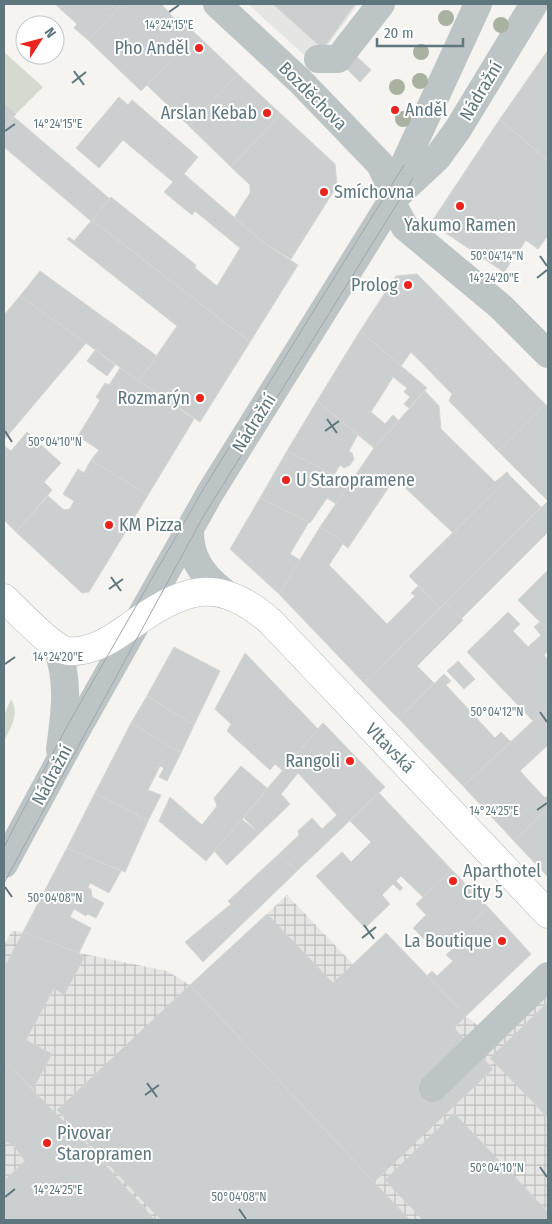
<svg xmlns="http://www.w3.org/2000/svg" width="552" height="1224" viewBox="0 0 552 1224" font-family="'Fira Sans Condensed',sans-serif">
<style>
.built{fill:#e5e6e4}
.industrial{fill:url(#industrial-grid)}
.grass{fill:#d5dacf}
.building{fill:#cccfd0;stroke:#d6d5d3}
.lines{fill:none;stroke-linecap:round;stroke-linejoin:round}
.major-casing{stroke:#b0b7ba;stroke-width:29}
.minor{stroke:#bdc4c6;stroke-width:28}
.major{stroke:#fff;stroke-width:28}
.tram{stroke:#9ca6aa;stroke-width:1}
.tree{fill:#a9b1a1}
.ticks{fill:none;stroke:#5e767d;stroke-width:2}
.poi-dot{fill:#ea241c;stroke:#fff;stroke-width:2}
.labels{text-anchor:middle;stroke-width:4;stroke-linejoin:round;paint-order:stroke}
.poi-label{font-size:18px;fill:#5e767d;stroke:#fff;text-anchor:end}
.street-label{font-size:18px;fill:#5e767d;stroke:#fff}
.ticks-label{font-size:12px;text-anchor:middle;fill:#5e767d;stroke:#fff;stroke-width:4;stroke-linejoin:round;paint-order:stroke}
</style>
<defs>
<pattern id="industrial-grid" width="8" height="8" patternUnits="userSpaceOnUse" patternTransform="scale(1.25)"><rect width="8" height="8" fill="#e5e6e4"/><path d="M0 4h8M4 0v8" fill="none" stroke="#bdbfbe"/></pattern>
</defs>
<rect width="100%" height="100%" fill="#f5f4f0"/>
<!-- built -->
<path class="built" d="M248,4H358L314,64Z"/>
<!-- industrial -->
<path class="industrial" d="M287,895L353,964L386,933L466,1016L497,1041L548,992V1220H4V945L12,931L23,932L79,953L167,971L190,985Z"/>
<!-- grass -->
<path class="grass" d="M4,52L43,87L16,114L4,103Z
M11,699C20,714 11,727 4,741V715Z"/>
<!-- building -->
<path class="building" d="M55,4H122L88,40L74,28L77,24Z
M122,4H161L176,20L178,17L196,34L141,91L88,40Z
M273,4H355L323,49Z
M196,34L238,74L189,126L147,85Z
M548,50V161L500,119Z
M355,55L371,70L360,82L344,66Z
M238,74L281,114L231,167L189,126Z
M119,97L128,105L132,100L198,157L184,174L264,243L298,265L250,342L92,220L111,197L196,265L195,268L217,286L240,248L195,211L192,215L164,192L173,182L123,140L99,168L76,148Z
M4,103L16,114L4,127Z
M281,114L335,164L337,186L291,259L264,243L234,218L250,193V185L231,167Z
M14,117L110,199L91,221L4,147V127Z
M500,119L548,161V235L538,249L526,240L504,272L431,223Z
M500,119L548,161V235L538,249L526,240L504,272L431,223Z
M92,220L250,342L200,422L139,381L177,326L67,239L69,237L74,241Z
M40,271L157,356L139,381L20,296Z
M417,274L494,352L452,394L411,352L401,366L360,331L396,276Z
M20,296L86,343L4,440V315Z
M360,331L427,388L409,408L404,404L410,397L404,392L407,388L393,377L371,412L385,424L393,415L399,421L374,448L317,401Z
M95,350L115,365L107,376L87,361Z
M494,352L545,404L498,451L449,401L452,394Z
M120,368L194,419L148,495L91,460L99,450L78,436L100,400L96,397L105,383L109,385Z
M425,391L439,406L441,429L495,482L507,472L510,476L453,533L395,478L348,548L343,544L344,542L320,527L374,448Z
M317,401L358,434L349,451L352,453L354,459L350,465L344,468L340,465L334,475L287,451Z
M545,404L548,407V501L498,451Z
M27,432L61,463L44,482L52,490L16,532L4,520V446L11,451Z
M287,451L350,483L336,504L327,498L310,523L260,498Z
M91,460L148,495L89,592L82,593L16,532L48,496L64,510L70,509L74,501L63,494L78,469L84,473Z
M510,476L541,507L440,608L409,576Z
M260,498L309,522L290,554L300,560L279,594L230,549Z
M548,501V532L461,619L463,620L417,666L434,683L399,719L364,683Z
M320,527L344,542L329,565L387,624L415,596L411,593L418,586L440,608L364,683L279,594Z
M548,570V630L518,600Z
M446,603L463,620L417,666L434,683L399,719L364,683Z
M508,612L520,624L513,631L528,647L541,635L534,627L540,622L548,630V651L544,655L548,660V707L533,721L467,652Z
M174,647L220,671L194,725L147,696Z
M245,653L318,729L283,771L275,764L270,770L227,731L231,724L215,709Z
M458,661L475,679L464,689L447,671Z
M444,674L451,681L446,685L495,738L501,732L511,742L463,786L399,719Z
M147,696L194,725L181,753L131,723Z
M548,707V745L520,771L545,798L548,795V808L514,841L463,786Z
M131,723L181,753L167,781L159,777L164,768L160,766L148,790L161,795L148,821L95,793Z
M323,723L385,787L297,871L279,854L299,835L298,831L312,818L322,829L337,815L298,773L281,794L290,804L259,834L243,817Z
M241,766L268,789L206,861L159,821L170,797L202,825L217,806L214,798Z
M95,793L148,821L125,872L67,848Z
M379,793L452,870L423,897L401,876L396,881L403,888L400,891L393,884L382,895L390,904L365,928L316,876L342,852L351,862L371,842L350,821Z
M548,808V877L514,841Z
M242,819L259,834L227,865L214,851Z
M67,848L121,871L109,893L90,883L88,888L91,889L92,897L104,903L96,918L88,914L86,916L74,909L70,917L91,928L79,953L23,932Z
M279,854L297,871L203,962L185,942L231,904L228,901Z
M452,870L488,907L451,942L447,937L442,942L432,931L424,939L413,928L426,915L416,904Z
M488,907L531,954L466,1016L427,976L432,971L437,976L453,961L446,955L456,946L451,942Z
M267,914L333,983L386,933L466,1016L454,1028L493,1069L374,1182L190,985Z
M23,932L79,953L84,958L64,995L54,988L26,1040L52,1054L33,1089L4,1061V968Z
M190,985L374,1182L410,1220H161L57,1110Z
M548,1002V1118L490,1058Z
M4,1061L90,1148L155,1220H4V1181L25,1161L14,1146L4,1140Z
M454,1113L548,1212V1220H423L385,1180Z"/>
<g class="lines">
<defs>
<path id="major" d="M4,598C17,610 48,644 64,650C73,653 85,650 94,647C111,641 124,630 139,620C190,585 222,579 271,622L548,914"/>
</defs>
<!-- major casing -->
<use href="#major" class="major-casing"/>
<!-- minor -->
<path class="minor" d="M217,4L301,82L380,164L389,183L395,209L405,227L500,306L548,354
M318,59H338L381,4
M396,191L404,165L478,4
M190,528C189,557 201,574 224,592
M56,645C70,680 65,713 60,749
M4,864L71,740L210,493L393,199L437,158L458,129L534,4
M433,1088L548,976"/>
<!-- major -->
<use href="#major" class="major"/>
<!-- tram -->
<path class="tram" d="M4,847L66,728L204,488L404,165
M4,883L203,517L413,178"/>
</g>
<!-- trees -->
<g class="tree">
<circle cx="446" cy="18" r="8"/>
<circle cx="501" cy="25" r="8"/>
<circle cx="421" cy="52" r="8"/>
<circle cx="420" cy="81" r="8"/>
<circle cx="397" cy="87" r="8"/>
<circle cx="403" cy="119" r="8"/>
</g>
<!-- ticks -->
<path class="ticks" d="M169,12L179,5M74,71L84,85M72,83L86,72M5,131L15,124M540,256L547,266M537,278L547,270M327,419L337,433M5,431L12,442M325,431L339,421M111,577L121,591M109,589L123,579M5,664L15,657M540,712L547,722M537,810L547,803M5,887L12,897M364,925L374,939M362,938L376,927M147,1083L157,1097M145,1095L159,1085M540,1167L547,1177M5,1197L15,1189M239,1209L246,1219"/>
<!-- markers -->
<g class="poi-dot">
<circle cx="199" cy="48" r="5"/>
<circle cx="395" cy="110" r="5"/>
<circle cx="267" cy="113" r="5"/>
<circle cx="324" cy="192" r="5"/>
<circle cx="460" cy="206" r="5"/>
<circle cx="408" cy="285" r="5"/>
<circle cx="200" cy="398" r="5"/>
<circle cx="286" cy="480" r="5"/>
<circle cx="109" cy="525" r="5"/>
<circle cx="350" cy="761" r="5"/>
<circle cx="453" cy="881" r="5"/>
<circle cx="502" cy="941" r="5"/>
<circle cx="47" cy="1143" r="5"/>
</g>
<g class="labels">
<!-- poi labels -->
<g class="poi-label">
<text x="189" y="54">Pho Anděl</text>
<text x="405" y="116" text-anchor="start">Anděl</text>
<text x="257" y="119">Arslan Kebab</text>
<text x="334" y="198" text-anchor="start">Smíchovna</text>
<text x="460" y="231" text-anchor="middle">Yakumo Ramen</text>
<text x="398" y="291">Prolog</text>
<text x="190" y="404">Rozmarýn</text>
<text x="296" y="486" text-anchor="start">U Staropramene</text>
<text x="119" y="531" text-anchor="start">KM Pizza</text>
<text x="340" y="767">Rangoli</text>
<text x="463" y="877" text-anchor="start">Aparthotel<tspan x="463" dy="21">City 5</tspan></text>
<text x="492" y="947">La Boutique</text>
<text x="57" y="1139" text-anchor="start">Pivovar<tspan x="57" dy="21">Staropramen</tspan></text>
</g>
<!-- street labels -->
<g class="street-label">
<text transform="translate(481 91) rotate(-59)" y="6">Nádražní</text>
<text transform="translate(313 96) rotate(45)" y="6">Bozděchova</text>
<text transform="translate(254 423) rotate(-58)" y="6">Nádražní</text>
<text transform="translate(390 748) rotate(46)" y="6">Vltavská</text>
<text transform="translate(52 775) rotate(-62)" y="6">Nádražní</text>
</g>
</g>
<g class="ticks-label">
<text x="169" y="29">14°24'15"E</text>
<text x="58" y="128">14°24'15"E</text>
<text x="497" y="260">50°04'14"N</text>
<text x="494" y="282">14°24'20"E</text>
<text x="55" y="446">50°04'10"N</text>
<text x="58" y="661">14°24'20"E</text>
<text x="497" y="716">50°04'12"N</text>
<text x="494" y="815">14°24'25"E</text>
<text x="55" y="902">50°04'08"N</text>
<text x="497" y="1172">50°04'10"N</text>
<text x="58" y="1194">14°24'25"E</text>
<text x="239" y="1201">50°04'08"N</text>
</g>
<!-- border -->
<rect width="552" height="1224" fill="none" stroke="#5e767d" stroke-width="10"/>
<!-- north arrow -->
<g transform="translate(40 40) rotate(54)"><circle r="24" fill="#ffffff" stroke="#bfc8cb"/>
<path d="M0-4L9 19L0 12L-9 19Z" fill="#ea241c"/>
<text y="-8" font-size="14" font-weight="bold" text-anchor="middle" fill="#5e767d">N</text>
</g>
<!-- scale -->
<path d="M377 38v8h86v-8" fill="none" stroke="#5e767d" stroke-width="2.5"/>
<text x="384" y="38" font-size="15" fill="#5e767d" stroke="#ffffff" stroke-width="4" paint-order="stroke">20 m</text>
</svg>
